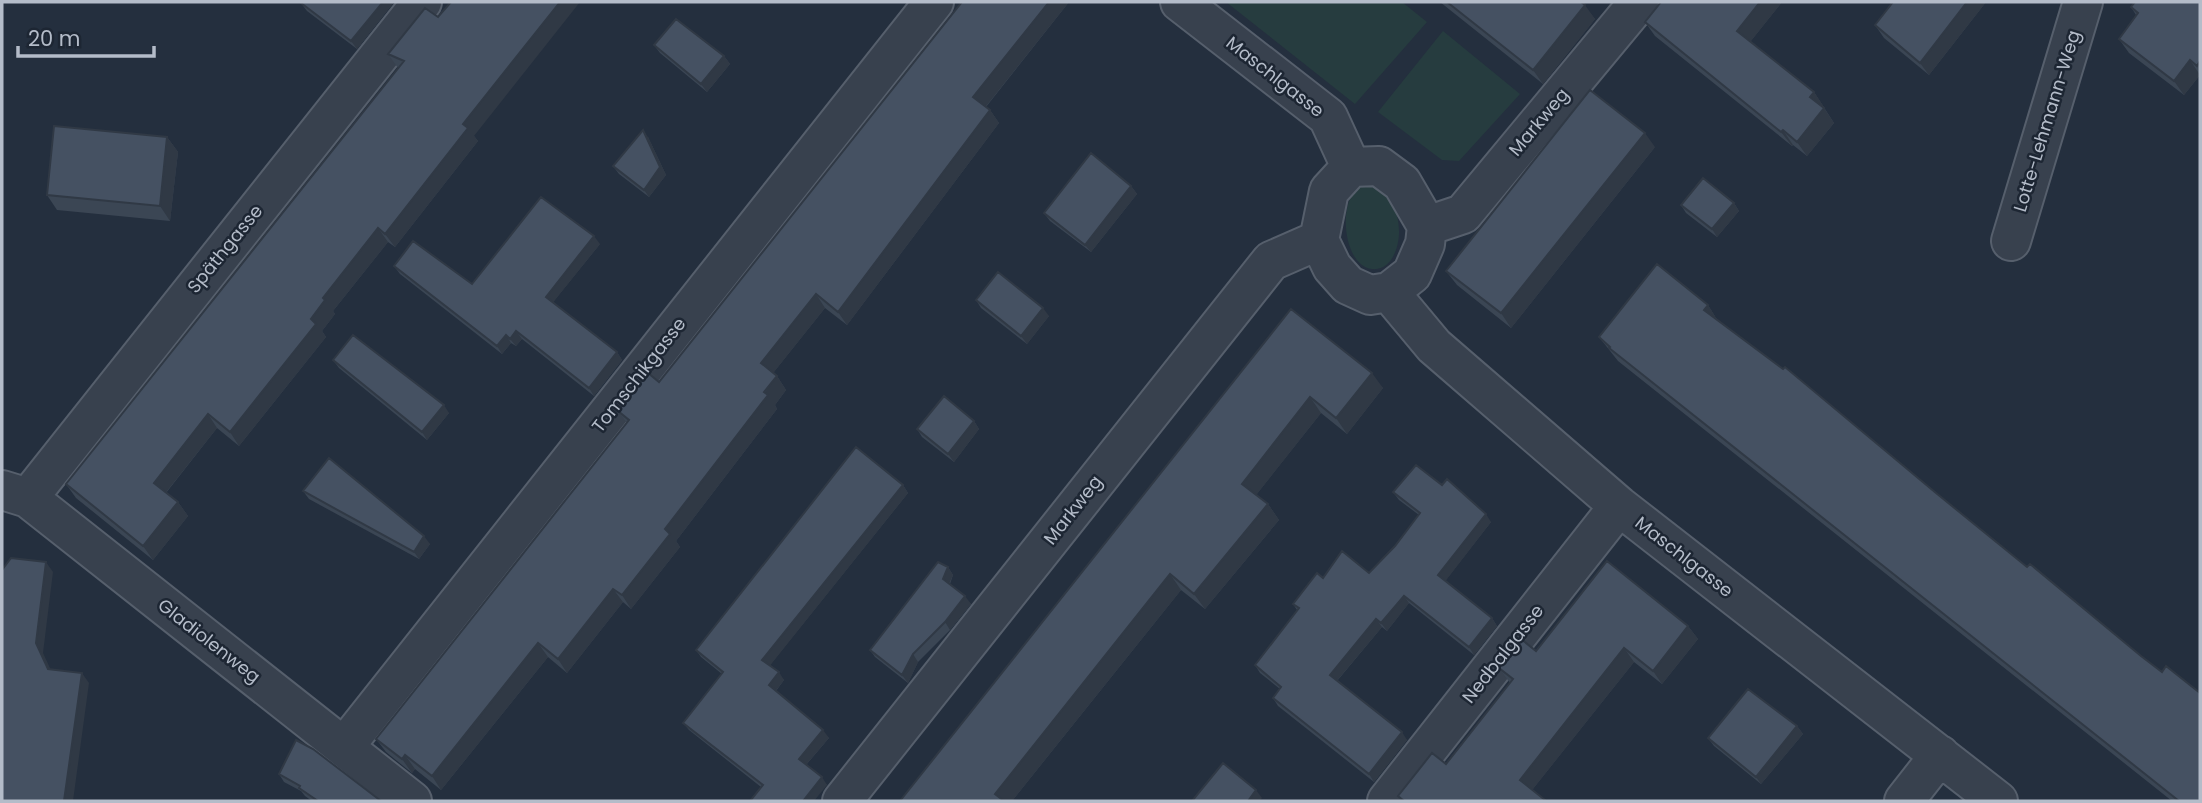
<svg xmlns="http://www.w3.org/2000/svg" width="2202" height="803" viewBox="0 0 2202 803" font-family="Poppins,sans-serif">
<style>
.green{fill:#263c3f}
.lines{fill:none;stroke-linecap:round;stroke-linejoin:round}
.minor-casing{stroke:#565f6c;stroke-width:42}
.minor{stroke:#38414e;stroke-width:38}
.wall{fill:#3b4654}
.shaded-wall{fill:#303945}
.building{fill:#455162;stroke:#303945;stroke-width:2}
.labels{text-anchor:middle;stroke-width:5;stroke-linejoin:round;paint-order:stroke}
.street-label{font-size:18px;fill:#b4bcc9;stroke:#1d2633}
</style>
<rect width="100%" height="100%" fill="#242f3e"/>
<!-- green -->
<path class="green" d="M1226,2H1402L1427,22L1355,104Z
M1443,31L1520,94L1459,161L1442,160L1378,112Z
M1369,184C1413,199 1404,273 1372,269C1345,266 1338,210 1355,191C1359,187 1364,186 1369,184Z"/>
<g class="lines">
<defs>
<path id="minor" d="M1180,2L1328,117L1351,167
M1379,166L1402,183L1427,226L1425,244L1412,274L1389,292L1370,295L1348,285L1332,267L1319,240L1329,191L1351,167Z
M1427,226L1463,214L1639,2
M2011,241L2083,2
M1389,292L1434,346L1619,506L1998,801
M2,490L28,498L412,801
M28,498L422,2
M344,747L934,2
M842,801L1271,261L1319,240
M1387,801L1619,506
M1904,801L1940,755"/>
</defs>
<!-- minor casing -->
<use href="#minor" class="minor-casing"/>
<!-- minor -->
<use href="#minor" class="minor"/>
</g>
<!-- wall -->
<path class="wall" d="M394,2L357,49L307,11L301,3Z
M962,2H1069L986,107L990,110L999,123L847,325L825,308L773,373L777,376L786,390L775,405L777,409L676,541L680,547L631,609L623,602L567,673L548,657L441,790L415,769L412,773L386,752L376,739L627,423L618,411L659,382Z
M1440,2H1581L1595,19L1543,84Z
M1661,2H1782L1750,42L1814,92L1834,123L1807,156L1793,145L1792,146L1655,36L1645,22Z
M1893,2H1986L1929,75L1884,38L1875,25Z
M2200,2V75L2184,95L2129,53L2119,39L2136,15L2131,7Z
M425,8L474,136L478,141L395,247L388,242L333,311L335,314L322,331L326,337L239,446L217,428L166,493L178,502L188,516L153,560L76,498L66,484L398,68L388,54Z
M654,45L724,56L730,64L707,92L660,53Z
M167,137L178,152L170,221L57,210L47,195Z
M648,137L666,175L649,197L619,174L613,166Z
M1655,147L1511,328L1457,285L1446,271Z
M1131,186L1137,194L1091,252L1050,221L1044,213Z
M1734,203L1739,211L1717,237L1686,213L1681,205Z
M600,244L553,302L617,352L622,360L594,396L522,339L516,346L511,343L502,354L400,274L394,266L472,284Z
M976,300L1049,316L1027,344L981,308Z
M1708,305L1716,318L2200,801H2172L1618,361L1599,337Z
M1291,309L1383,388L1347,434L1321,413L1256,495L1268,504L1279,520L1205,609L1181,590L1012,801Z
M333,360L449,413L427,440L339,368Z
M974,421L979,429L954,462L922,437L917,429Z
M903,485L908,493L770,665L784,680L776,691L829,738L806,765L827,785L761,787L689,730L683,723L722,674L701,657L696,650Z
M303,491L430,544L419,559L309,499Z
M1393,492L1491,522L1445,581L1492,618L1497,626L1474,655L1409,603L1387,631L1382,627L1337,681L1407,740L1374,782L1278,706L1273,698L1280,689L1260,673L1255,665L1297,610L1293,604L1323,578L1369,573L1395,546L1419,515L1399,500Z
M948,567L953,575L950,584L971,604L950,630L918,662L908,683L875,657L870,650Z
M1688,626L1698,639L1662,684L1634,662L1532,790L1546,801H1402L1398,796L1446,764L1510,683L1499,668L1536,651Z
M1797,726L1803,734L1761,784L1714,746L1708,738Z
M279,774L381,801H312L305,796L301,791L284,782Z"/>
<!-- shaded-wall -->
<path class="shaded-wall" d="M383,2H394L357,49L351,41Z
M560,2H580L474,136L478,141L395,247L385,234L463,124Z
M1049,2H1069L983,110L973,97Z
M1760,2H1782L1747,46L1737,31Z
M1967,2H1986L1929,75L1920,63Z
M1585,5L1595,19L1543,84L1533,70Z
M724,56L730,64L707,92L701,84Z
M2190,60L2200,75L2184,95L2174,81Z
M1814,92L1824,107L1820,112L1810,97Z
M1824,108L1834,123L1807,156L1797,142Z
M990,110L999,123L847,325L838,312Z
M643,130L648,137L666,175L649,197L644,190Z
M1783,130L1793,145L1792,146L1781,132Z
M1645,133L1655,147L1511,328L1501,313Z
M167,137L178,152L170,221L160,206Z
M1131,186L1137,194L1091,252L1085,245Z
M1734,203L1739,211L1717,237L1712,229Z
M378,228L388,242L333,311L335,314L322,331L326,337L239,446L230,432L323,298Z
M594,236L600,244L551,305L546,297Z
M816,294L825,308L770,377L761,363Z
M1708,305L1716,318L1713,322L1704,310Z
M1043,308L1049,316L1027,344L1021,336Z
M516,331L522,339L516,346L510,339Z
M506,335L511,343L502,354L497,346Z
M617,352L622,360L594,396L589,388Z
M1372,373L1383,388L1347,434L1336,418Z
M777,376L786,390L775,405L777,409L676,541L680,547L631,609L622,595L665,529Z
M1310,397L1321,413L1253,499L1242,484Z
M444,405L449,413L427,440L422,432Z
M208,414L217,428L163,496L154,483Z
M974,421L979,429L954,462L948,454Z
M903,485L908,493L768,668L762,660Z
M178,502L188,516L153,560L143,546Z
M1268,504L1279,520L1205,609L1194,594Z
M1486,514L1491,522L1444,583L1438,575Z
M424,536L430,544L419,559L414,552Z
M46,562L53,572L43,653L55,679L48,669L36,643Z
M948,567L953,575L948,586L943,579Z
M1170,574L1181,590L1012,801H1000L995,794Z
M613,589L623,602L567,673L558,659Z
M965,596L971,604L950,630L945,622Z
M1404,596L1409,603L1387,631L1381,623Z
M1492,618L1497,626L1474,655L1469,647Z
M1376,619L1382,627L1335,683L1330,675Z
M1688,626L1698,639L1662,684L1653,671Z
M538,643L548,657L441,790L432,776Z
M1624,648L1634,662L1529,794L1520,780Z
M913,654L918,662L908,683L902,675Z
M779,672L784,680L774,693L769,685Z
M82,673L89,683L73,801H64Z
M1797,726L1803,734L1761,784L1756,777Z
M823,730L829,738L804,767L799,759Z
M1402,732L1407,740L1374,782L1369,774Z
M405,755L415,769L412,773L402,759Z
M822,777L827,785L814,801H803Z
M1256,790L1262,798L1259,801H1248Z"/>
<!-- building -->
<path class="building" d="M302,2H383L351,41L301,3Z
M451,2H560L463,124L468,128L385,234L378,228L323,298L325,300L311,319L316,324L230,432L208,414L154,483L178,502L143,546L66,484L404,61L388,54L425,8L438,17Z
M962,2H1049L973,97L990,110L838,312L816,294L761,363L777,376L764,392L768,395L665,529L670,534L622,595L613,589L558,659L538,643L432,776L405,755L402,759L376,739L629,420L618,411L648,373L659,382Z
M1447,2H1581L1585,5L1533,70Z
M1661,2H1760L1737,31L1814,92L1810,97L1824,108L1797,142L1783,130L1781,132L1645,22Z
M1893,2H1967L1920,63L1875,25Z
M2135,2H2200V61L2197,66L2190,60L2174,81L2119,39L2138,13L2131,7Z
M676,19L724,56L701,84L654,45Z
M1590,90L1645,133L1501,313L1446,271Z
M54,126L167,137L160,206L47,195Z
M643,130L660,167L644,190L613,166Z
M1091,153L1131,186L1085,245L1044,213Z
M1703,178L1734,203L1712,229L1681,205Z
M541,197L594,236L546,297L617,352L589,388L516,331L510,339L506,335L497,346L394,266L413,241L472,284Z
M1657,264L1708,305L1704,310L1783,369L1785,367L1936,493L2027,567L2030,564L2141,656L2162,672L2166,666L2200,693V801H2179L1609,348L1610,347L1599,337Z
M998,272L1043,308L1021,336L976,300Z
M1291,309L1372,373L1336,418L1310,397L1242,484L1268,504L1194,594L1170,574L995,794L1004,801H900Z
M353,335L444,405L422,432L333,360Z
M944,396L974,421L948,454L917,429Z
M856,447L903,485L762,660L779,672L769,685L823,730L799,759L822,777L803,801H750L763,785L683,723L723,672L696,650Z
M329,458L424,536L414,552L303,491Z
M1416,465L1442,485L1447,479L1486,514L1438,575L1492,618L1469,647L1404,596L1381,623L1376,619L1330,675L1402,732L1369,774L1273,698L1281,687L1255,665L1299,608L1293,604L1317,573L1323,578L1342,551L1369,573L1395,546L1420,513L1393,492Z
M11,558L46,562L36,643L48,669L82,673L64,801H2V570Z
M1607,561L1688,626L1653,671L1624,648L1520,780L1545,800L1544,801H1404L1398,796L1432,753L1446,764L1513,679L1499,668L1521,639L1536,651Z
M938,562L948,567L943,579L965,596L945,622L913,654L902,675L870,650Z
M1748,689L1797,726L1756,777L1708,738Z
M296,740L313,749L381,801H318L299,788L300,786L279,774Z
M1223,763L1256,790L1248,801H1192Z"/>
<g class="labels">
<!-- street labels -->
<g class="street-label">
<text transform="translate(1275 77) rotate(38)" y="6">Maschlgasse</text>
<text transform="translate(2047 121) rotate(-73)" y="6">Lotte-Lehmann-Weg</text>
<text transform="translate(1539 122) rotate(-50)" y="6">Markweg</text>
<text transform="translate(225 249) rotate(-51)" y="6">Späthgasse</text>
<text transform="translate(639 375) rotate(-52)" y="6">Tomschikgasse</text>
<text transform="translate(1073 510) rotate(-52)" y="6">Markweg</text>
<text transform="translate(1684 557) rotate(38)" y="6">Maschlgasse</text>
<text transform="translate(209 641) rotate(38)" y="6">Gladiolenweg</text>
<text transform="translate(1503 654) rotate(-52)" y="6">Nedbalgasse</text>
</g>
</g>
<!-- border -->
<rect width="2202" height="803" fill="none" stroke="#b4bcc9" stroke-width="7"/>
<!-- scale -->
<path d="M18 46v10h136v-10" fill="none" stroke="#b4bcc9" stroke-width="3.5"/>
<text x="28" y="46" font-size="21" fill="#b4bcc9" stroke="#1d2633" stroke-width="5" paint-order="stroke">20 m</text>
</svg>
